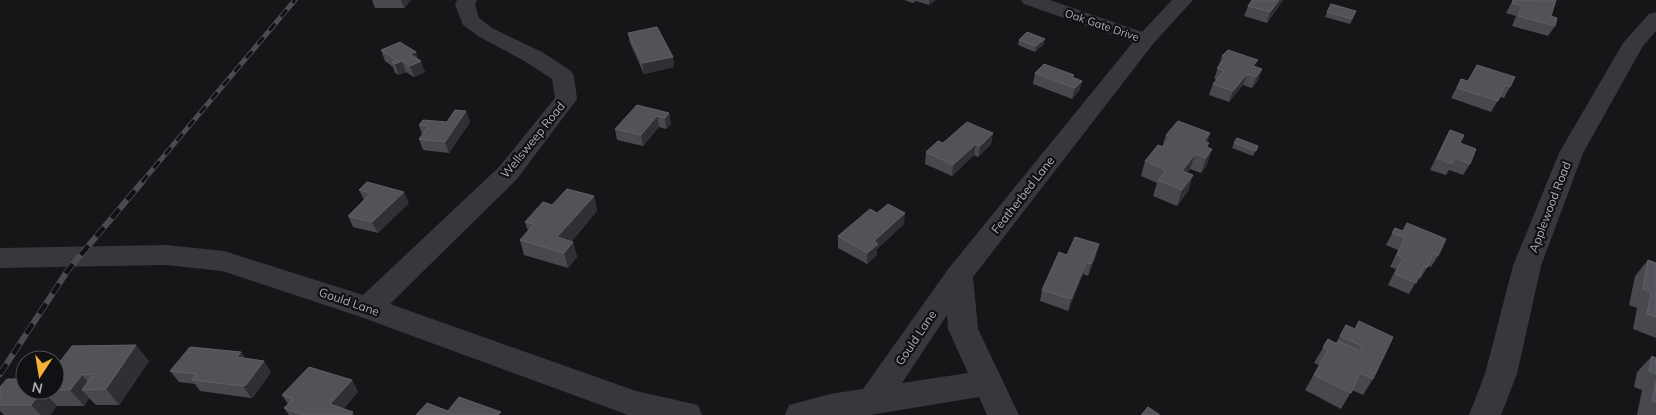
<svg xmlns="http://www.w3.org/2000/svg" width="1656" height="415" viewBox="0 0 1656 415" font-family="Mulish,sans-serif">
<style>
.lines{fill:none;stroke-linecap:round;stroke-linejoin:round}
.minor{fill:#37383d;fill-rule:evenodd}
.rail-far1-casing{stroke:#4a4c52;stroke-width:5}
.rail-casing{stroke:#4a4c52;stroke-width:6}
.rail-far1{stroke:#111113;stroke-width:3;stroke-dasharray:9;stroke-linecap:butt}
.rail{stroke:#111113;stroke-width:4.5;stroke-dasharray:12;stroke-linecap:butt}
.wall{fill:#47494d}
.shaded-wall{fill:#2f3033}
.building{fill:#525359;stroke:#5f6168}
.labels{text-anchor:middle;stroke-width:4.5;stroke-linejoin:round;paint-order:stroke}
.far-street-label{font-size:11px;fill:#a8adb8;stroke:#111113}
.street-label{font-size:12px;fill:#a8adb8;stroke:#111113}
</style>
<rect width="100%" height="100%" fill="#161618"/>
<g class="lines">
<!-- minor -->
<path class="minor" d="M457,0H477L475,5L479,18L492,28L542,52L571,71L574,76L577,99L517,179L390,304L636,391L698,405L702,415H628L358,316L222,271L166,265L0,268V248L166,245L224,251L363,295L499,167L555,98L552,79L526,62L478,36L463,25L455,5Z
M1021,0H1050L1142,32L1172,0H1193L1153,44L973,277L978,329L1019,415H987L979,397L870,415H785L789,405L830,394L863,389L949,268L1133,42L1024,4ZM947,315L948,329L968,373L902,383Z
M1656,12V31L1643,46L1583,153L1541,266L1517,374L1501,415H1469L1485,374L1513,266L1559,153L1623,43L1649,14Z"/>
<defs>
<path id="rail-far1" d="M142,182L295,0"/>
<path id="rail" d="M0,374L68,270L143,181"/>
</defs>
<!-- rail-far1 casing -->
<use href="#rail-far1" class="rail-far1-casing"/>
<!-- rail casing -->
<use href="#rail" class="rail-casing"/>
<!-- rail-far1 -->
<use href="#rail-far1" class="rail-far1"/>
<!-- rail -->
<use href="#rail" class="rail"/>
</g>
<!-- wall -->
<path class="wall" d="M372,0H411L404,8H375Z
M904,0H936L929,5L916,1L913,3Z
M1283,0L1267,23L1244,16L1248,6Z
M1513,0H1524L1528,1V0H1554L1551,16L1555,26L1548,36L1512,26L1516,16L1506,13Z
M1356,11L1350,24L1325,17L1327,12Z
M628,33L673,57L674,67L644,74L630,43Z
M1019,40L1044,44L1035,52L1018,45Z
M381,50L418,59L425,72L414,77L406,72L399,75L395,73L393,67L385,61Z
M1222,56L1262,69L1258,80L1252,88L1243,85L1229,102L1209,95L1213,84L1217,80L1214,79Z
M1477,65L1510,87L1504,98L1500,97L1491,112L1451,98L1461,79L1468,81Z
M1035,73L1074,75L1073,78L1082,81L1079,91L1072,99L1033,84Z
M466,111L470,122L449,153L423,150L419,139L422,135L419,125L447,122Z
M669,113L671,124L666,129L659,127L643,146L617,140L615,129Z
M1450,130L1460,143L1470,164L1463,175L1449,170L1446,175L1430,170L1444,141Z
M993,133L991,144L978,157L974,155L952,176L925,164L926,152L943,143Z
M1210,133L1207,142L1208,148L1207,165L1201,173L1190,169L1187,173L1193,175L1188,191L1177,206L1153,196L1157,183L1141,176L1145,161L1162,147L1166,135Z
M1234,143L1258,146L1253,156L1232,148Z
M359,190L409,203L378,233L353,227L348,216L364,200Z
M594,196L597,211L572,241L573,242L577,257L568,268L524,255L520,240L528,231L525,222L552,205Z
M877,213L904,224L877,249V255L867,264L838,248V236Z
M1395,228L1438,256L1431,267L1428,266L1420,279L1418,278L1409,294L1388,285L1396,269L1390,267L1398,250L1386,245Z
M1067,255L1096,256L1088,276L1083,274L1068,311L1040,301L1042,290Z
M1648,260L1656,263V338L1633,329L1637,308L1629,305L1635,276Z
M1359,321L1373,379L1363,395L1352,390L1341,409L1305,390L1319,365L1314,363L1328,339L1336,343L1346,325L1355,329Z
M241,352L245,358L271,372L253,397L251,398L200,391L195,384L179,382L170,371Z
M1652,356L1656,358V415H1637L1642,390L1634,387L1637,372Z
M149,361L119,405H96L89,398L84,406H57L50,415H4L0,411V387L55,390V368Z
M352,380L358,392L343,409L355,415H289L284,408L288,404L282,395Z"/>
<!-- shaded-wall -->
<path class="shaded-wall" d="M401,0H411L404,8Z
M929,0H936L929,5Z
M1279,0H1283L1267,23L1270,12Z
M1045,39L1044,44L1035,52L1036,46Z
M416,52L419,62L410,54Z
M673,57L674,67L644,74L642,63Z
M402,61L406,72L399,75L395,64Z
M421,61L425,72L414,77L410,66Z
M1262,69L1258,80L1252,88L1256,77Z
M1247,74L1243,85L1229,102L1233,91Z
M1082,81L1079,91L1072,99L1075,88Z
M466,111L470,122L449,153L445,142Z
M669,113L671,124L666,129L665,118Z
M657,116L659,127L643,146L641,135Z
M993,133L991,144L978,157L980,146Z
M1210,133L1205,148L1199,156L1204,141Z
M976,144L974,155L952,176L953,165Z
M1212,149L1207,165L1201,173L1206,158Z
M1195,154L1190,169L1177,186L1182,171Z
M1193,175L1188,191L1177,206L1182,190Z
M404,192L409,203L378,233L372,222Z
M594,196L597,211L562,253L557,237Z
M905,213L904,224L877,249V255L867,264V253L874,241Z
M573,242L577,257L568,268L564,253Z
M1099,244L1096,256L1088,276L1091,264Z
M1086,263L1083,274L1068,311L1071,299Z
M136,345L149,361L119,405L106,389Z
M241,352L248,364L237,357Z
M264,361L271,372L253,397L251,398L243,386Z
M82,375L95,390H82L89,398L84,406L70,390Z
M352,380L358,392L337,415L330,404Z
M42,390L57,406L50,415H41L31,405Z"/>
<!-- building -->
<path class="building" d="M1252,0H1279L1270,12L1248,6Z
M1513,0H1524L1529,1V0H1556L1551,16L1557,18L1555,26L1518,16L1522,6L1512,3Z
M1331,4L1356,11L1352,19L1327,12Z
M657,27L673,57L642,63L628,33Z
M1027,32L1045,39L1036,46L1019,40Z
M400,42L416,52L410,54L421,61L410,66L402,61L395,64L392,62L396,60L381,50Z
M1228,50L1258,60L1253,66L1262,69L1256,77L1247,74L1233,91L1213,84L1224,71L1217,68L1226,57L1222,56Z
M1044,64L1074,75L1072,77L1082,81L1075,88L1035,73Z
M1477,65L1515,77L1510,87L1505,85L1498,101L1457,88L1461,79L1468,81Z
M637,105L669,113L665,118L657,116L641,135L615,129Z
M455,110L466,111L445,142L419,139L429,126L419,125L423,120L447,122Z
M1178,121L1210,133L1204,141L1209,143L1206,147L1212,149L1206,158L1195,154L1182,171L1193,175L1182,190L1158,180L1166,170L1145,161L1158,145L1163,147L1171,137L1166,135Z
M967,122L993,133L980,146L976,144L953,165L926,152L938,141L943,143Z
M1450,130L1464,135L1460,143L1476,149L1470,164L1455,158L1452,164L1437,158Z
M1237,138L1258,146L1256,151L1234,143Z
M367,182L404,192L372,222L348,216L371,193L359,190Z
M567,189L594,196L557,237L573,242L564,253L520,240L534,224L525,222L543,202L552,205Z
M888,204L905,213L874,241L878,244L867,253L838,236L870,209L877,213Z
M1407,223L1446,239L1438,256L1433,254L1427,268L1424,266L1416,283L1395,274L1403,258L1397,255L1405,238L1392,233L1395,228L1403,231Z
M1075,237L1099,244L1091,264L1086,263L1071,299L1042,290L1059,252L1067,255Z
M1648,260L1656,263V317L1647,314L1651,292L1643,289Z
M1359,321L1393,337L1373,379L1360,373L1351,393L1314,375L1328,350L1323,347L1328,339L1337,344L1338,341L1360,351L1362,346L1340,336L1346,325L1355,329Z
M136,345L106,389L82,390L93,374L82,375L70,390H55V368L72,346Z
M190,347L241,352L237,357L264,361L246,385L243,386L192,380L196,374L170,371Z
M1652,356L1656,358V374L1649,371Z
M309,367L352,380L330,404L353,412L350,415H304L284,408L293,399L282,395Z
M7,379H25V390H55H42L31,405H0V387Z
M1656,382V402L1652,401Z
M459,397L501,412L498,415H416L427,403L448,411Z
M1148,407L1160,415H1141Z"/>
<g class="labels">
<!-- far-street labels -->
<g class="far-street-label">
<text transform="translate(1102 25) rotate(19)" y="4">Oak Gate Drive</text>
</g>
<!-- street labels -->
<g class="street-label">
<text transform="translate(533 140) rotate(-51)" y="4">Wellsweep Road</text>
<text transform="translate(1023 195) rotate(-52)" y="4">Featherbed Lane</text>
<text transform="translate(1550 207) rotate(-69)" y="4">Applewood Road</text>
<text transform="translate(349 302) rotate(19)" y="4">Gould Lane</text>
<text transform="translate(916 338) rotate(-56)" y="4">Gould Lane</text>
</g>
</g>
<!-- north arrow -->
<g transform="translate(40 375) rotate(192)"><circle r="24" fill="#111113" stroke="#4d4f55"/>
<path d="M0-4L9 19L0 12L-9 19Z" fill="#f2b134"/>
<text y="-8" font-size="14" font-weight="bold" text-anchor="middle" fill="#a8adb8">N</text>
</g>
</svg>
